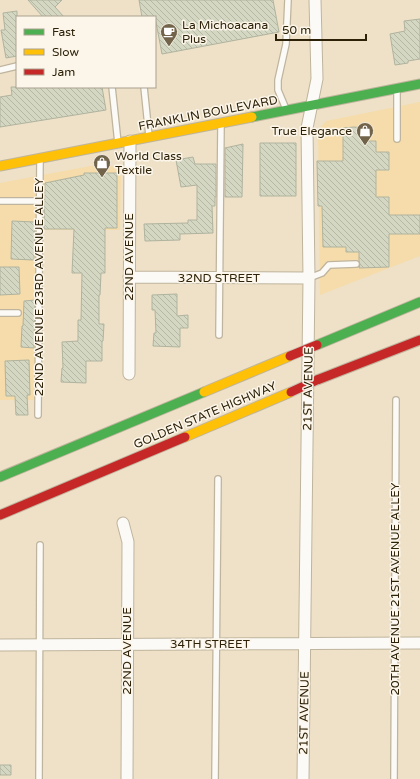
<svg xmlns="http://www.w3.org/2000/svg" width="420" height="779" viewBox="0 0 420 779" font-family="'Varela Round',sans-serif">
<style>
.built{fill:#f5dcaa}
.building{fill:url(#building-back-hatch);stroke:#b0b39e}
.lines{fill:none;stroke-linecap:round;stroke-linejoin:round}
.lane-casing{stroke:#bfb49d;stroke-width:8}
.street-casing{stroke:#bfb49d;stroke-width:13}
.fast-casing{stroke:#bfb49d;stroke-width:11}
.slow-casing{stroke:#bfb49d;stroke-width:11}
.jam-casing{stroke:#bfb49d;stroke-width:11}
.lane{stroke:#fcfaf7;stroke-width:5.5}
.street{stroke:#fcfaf7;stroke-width:11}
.fast{stroke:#4caf50;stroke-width:9}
.slow{stroke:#ffc107;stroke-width:9}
.jam{stroke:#c62828;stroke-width:9}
.jam-bridge-casing{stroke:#cbc4b5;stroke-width:11;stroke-linecap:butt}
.jam-bridge{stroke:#c62828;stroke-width:9}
.labels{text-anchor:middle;stroke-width:3;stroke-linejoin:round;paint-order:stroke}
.poi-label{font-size:12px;fill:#2d2108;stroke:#fcf6ea;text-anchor:start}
.street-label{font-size:12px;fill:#2d2108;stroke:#fcf6ea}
</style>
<defs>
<pattern id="building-back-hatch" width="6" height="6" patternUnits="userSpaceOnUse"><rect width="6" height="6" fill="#d4d7c2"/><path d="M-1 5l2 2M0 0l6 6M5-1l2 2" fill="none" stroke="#b6b8a5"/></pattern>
</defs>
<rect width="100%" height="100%" fill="#eee1c7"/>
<!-- built -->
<path class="built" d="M420,102V256L320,295L318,130L326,121Z
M106,163L116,168L121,177L120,230H41L40,400H0V183Z"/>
<!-- building -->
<path class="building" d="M28,0H62L55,7L64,17H43Z
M139,0H273L279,32L162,54L155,17H142Z
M17,11V56L6,58L1,30H5L3,13Z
M420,19V59L408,61V63L395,65L390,34L405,31L404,21Z
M11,87H102L106,110L0,127V97L12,95Z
M354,127L365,128V141H376V152H389V170H376V197H389V215H420V234H389V267L359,268L360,264L359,261V252H346V247H323L322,206H318L317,161H343V128Z
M260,143H296V196H260Z
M243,144L242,197H225V148Z
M193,157L195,164H216V197H215V206H212L213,233L180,234V240L145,241L144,224L188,223V220H197V185L181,187L176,160Z
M84,173H117V228H105V273H101L100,295H99V324H104L103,341H102V361H86V383L61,382L62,368H63L62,342L78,341V320H81L82,273H72L74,229H44L45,183L84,175Z
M12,221L35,222L34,260L11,259Z
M0,267H19L20,294L0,295Z
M177,294V316L188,315V328H180V347L153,346L154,333H156L155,310H152V295Z
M35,300L34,348L21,347L22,326H23L24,301Z
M29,360L30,395H27L28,415H16L15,396H6L5,361Z
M0,765H11V775H0Z"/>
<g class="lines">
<defs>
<path id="lane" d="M0,70L17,66
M112,87L118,143
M144,87L149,136
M397,89V139
M286,109L278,90V80L286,44L288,0
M0,201H40
M309,278L322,273L329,265L356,264
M0,313H18
M219,335L221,123
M38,415L40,158
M39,779L40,545
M215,779L218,479
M394,779L396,400"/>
<path id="street" d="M129,277L309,278
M129,374L130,141
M123,523L128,542L127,779
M0,645L420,643
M303,779L309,278L307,128L317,79L315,0"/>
<path id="fast" d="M252,117L420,84
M317,345L420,302
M0,477L204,392"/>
<path id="slow" d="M0,166L252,117
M204,392L290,356
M185,437L291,392"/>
<path id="jam" d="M317,380L420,340
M0,515L185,437"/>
</defs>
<!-- lane casing -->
<use href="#lane" class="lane-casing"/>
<!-- street casing -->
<use href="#street" class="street-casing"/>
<!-- fast casing -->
<use href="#fast" class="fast-casing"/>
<!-- slow casing -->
<use href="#slow" class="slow-casing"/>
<!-- jam casing -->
<use href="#jam" class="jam-casing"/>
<!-- lane -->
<use href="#lane" class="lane"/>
<!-- street -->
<use href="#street" class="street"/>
<!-- fast -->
<use href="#fast" class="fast"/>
<!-- slow -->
<use href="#slow" class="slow"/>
<!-- jam -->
<use href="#jam" class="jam"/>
<defs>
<path id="jam-bridge" d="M290,356L317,345
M291,392L317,380"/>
</defs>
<!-- jam-bridge casing -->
<use href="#jam-bridge" class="jam-bridge-casing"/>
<!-- jam-bridge -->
<use href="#jam-bridge" class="jam-bridge"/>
</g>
<!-- icons -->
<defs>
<symbol id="cafe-pin" viewBox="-11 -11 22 30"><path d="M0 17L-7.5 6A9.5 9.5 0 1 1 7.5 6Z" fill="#71644b" stroke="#fcf6ea"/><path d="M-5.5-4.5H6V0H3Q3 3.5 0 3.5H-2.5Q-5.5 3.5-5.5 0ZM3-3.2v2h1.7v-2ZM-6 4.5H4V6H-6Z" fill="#fff"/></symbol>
<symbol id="shop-pin" viewBox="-11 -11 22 30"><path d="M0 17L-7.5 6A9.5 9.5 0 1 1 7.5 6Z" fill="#71644b" stroke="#fcf6ea"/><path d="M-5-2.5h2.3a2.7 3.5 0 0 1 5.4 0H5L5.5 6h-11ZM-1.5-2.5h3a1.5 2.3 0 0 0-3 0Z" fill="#fff"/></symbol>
</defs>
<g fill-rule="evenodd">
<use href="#cafe-pin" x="159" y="22" width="20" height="27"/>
<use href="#shop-pin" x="355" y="121" width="20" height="27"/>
<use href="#shop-pin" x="92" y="153" width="20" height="27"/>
</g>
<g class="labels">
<!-- poi labels -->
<g class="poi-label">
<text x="182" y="29">La Michoacana<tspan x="182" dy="14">Plus</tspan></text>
<text x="352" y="135" text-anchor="end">True Elegance</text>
<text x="115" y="160">World Class<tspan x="115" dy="14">Textile</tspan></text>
</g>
<!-- street labels -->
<g class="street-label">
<text transform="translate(208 113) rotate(-11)" y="4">FRANKLIN BOULEVARD</text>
<text transform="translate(129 257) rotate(-90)" y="4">22ND AVENUE</text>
<text x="219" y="282">32ND STREET</text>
<text transform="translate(39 287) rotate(-90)" y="4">22ND AVENUE 23RD AVENUE ALLEY</text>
<text transform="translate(308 389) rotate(-89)" y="4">21ST AVENUE</text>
<text transform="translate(205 415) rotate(-23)" y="4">GOLDEN STATE HIGHWAY</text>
<text transform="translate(395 589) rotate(-90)" y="4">20TH AVENUE 21ST AVENUE ALLEY</text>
<text x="210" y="648">34TH STREET</text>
<text transform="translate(127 651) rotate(-90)" y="4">22ND AVENUE</text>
<text transform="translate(304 713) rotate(-89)" y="4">21ST AVENUE</text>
</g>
</g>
<!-- legend -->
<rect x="16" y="16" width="140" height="72" fill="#fcf6ea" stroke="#a9a190"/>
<rect x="24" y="29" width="20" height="6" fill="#4caf50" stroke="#a9a190"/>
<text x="52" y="36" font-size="12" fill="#2d2108">Fast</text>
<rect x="24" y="49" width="20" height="6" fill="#ffc107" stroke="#a9a190"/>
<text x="52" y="56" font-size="12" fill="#2d2108">Slow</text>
<rect x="24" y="69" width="20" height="6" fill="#c62828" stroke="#a9a190"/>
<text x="52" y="76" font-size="12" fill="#2d2108">Jam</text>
<!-- scale -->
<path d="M276 34v6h90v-6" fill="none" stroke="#2d2108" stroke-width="2"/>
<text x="282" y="34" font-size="12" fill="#2d2108" stroke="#fcf6ea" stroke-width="3" paint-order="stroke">50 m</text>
</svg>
